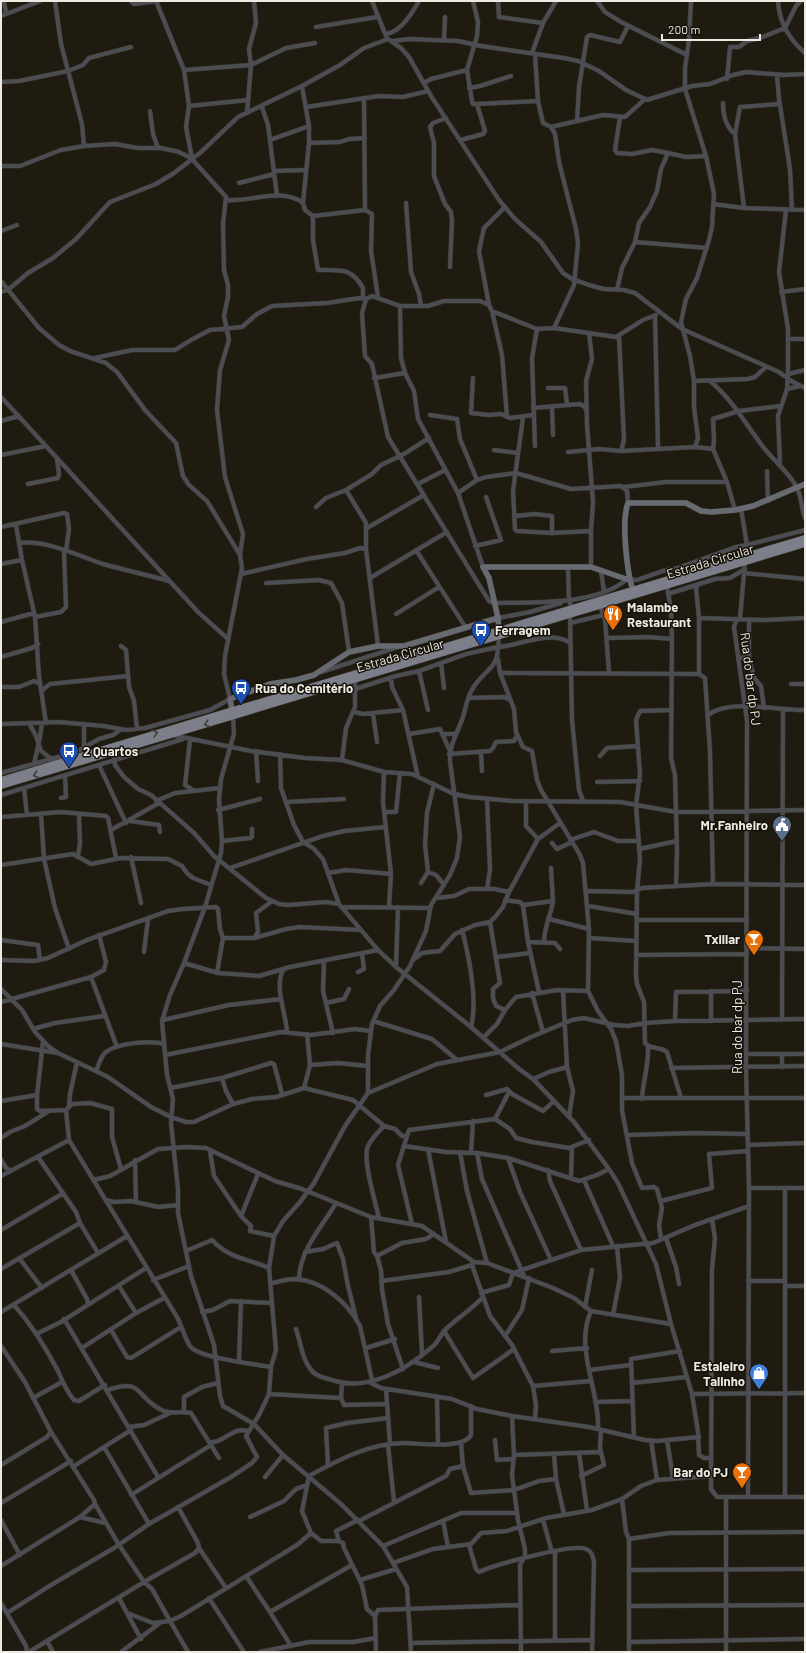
<svg xmlns="http://www.w3.org/2000/svg" width="806" height="1653" viewBox="0 0 806 1653" font-family="Barlow,sans-serif">
<style>
.lines{fill:none;stroke-linecap:round;stroke-linejoin:round}
.street-casing{stroke:#3c382f;stroke-width:5}
.secondary-casing{stroke:#3c382f;stroke-width:6}
.primary-casing{stroke:#3c382f;stroke-width:7}
.street{stroke:#4c4d52;stroke-width:4}
.secondary{stroke:#676a71;stroke-width:5.5}
.primary{stroke:#7c7f89;stroke-width:6}
.oneway{stroke:#3f3e3c}
.labels{text-anchor:middle;stroke-width:3;stroke-linejoin:round;paint-order:stroke}
.street-label{font-size:13px;fill:#edeae4;stroke:#161209}
.poi-label{font-size:13px;font-weight:bold;fill:#edeae4;stroke:#161209;text-anchor:start}
</style>
<rect width="100%" height="100%" fill="#1f1b11"/>
<g class="lines">
<defs>
<path id="street" d="M4,1L6,13
M55,1L61,44L82,124L84,146
M131,1L134,4L158,1
M156,1L184,70L189,106L186,127L192,158
M372,1L386,36
M498,1L499,17L543,23
M597,1L605,12L621,22L687,55
M778,1C779,22 789,39 805,53
M1,16L40,1
M316,27L377,17
M386,34C401,32 412,13 419,1
M444,40L445,17
M393,41L409,39L458,41L481,46L564,58L578,61L599,71L626,90L647,100L692,86L710,84L733,75L746,72L784,75L805,74
M532,53L543,23L556,1
M535,54L538,101L543,123L551,127L577,121L579,87L587,37L590,35L620,42L628,26
M184,70L251,65L286,48L315,43
M777,75L779,99L790,169L792,210
M727,79L730,47H739L747,41L760,38L785,28L796,6L801,1
M1,82L19,81L68,71L83,65L89,58L131,47
M424,83L431,79L467,70
M302,86L309,126V143L303,203L305,210L313,216L365,210L372,214L371,251L378,297
M469,88L480,86L511,76
M364,98L365,210
M723,103C723,115 726,127 735,134
M477,104L538,101
M189,106L248,100
M262,107L268,125L277,196
M306,107L379,96L403,97L428,91
M150,111L153,134L158,148
M247,113L251,65L249,49L256,23L254,1
M620,117L615,150L617,153L632,154L652,150L668,153
M446,118L433,123L430,127L434,143V176L445,204L451,212L452,221L450,267
M577,121L603,115L625,117L645,99
M270,140L309,126
M461,140L483,134L485,131L477,104H473L472,101L467,70L477,36L478,22L473,1
M309,143L340,142L349,139L365,138
M1,166H20L61,150L84,146L115,144L138,148H161L179,152L191,158L226,197L223,224L224,270L228,285V297L224,316L229,340L220,370L217,410L225,477L243,534L240,555
M274,171L306,170
M239,183L274,174
M227,200C252,202 282,187 303,203
M406,203L411,272L419,294L421,306
M713,204L744,208L805,210
M744,208L735,134L740,107L780,104
M313,216V240L318,270C340,270 351,267 363,288V298
M1,231L17,225
M635,242L639,223L650,207L657,191L661,169L668,153L686,157L706,156
M1,281L39,328L59,345L70,351L106,363L117,372L145,410L176,443L183,476L189,485L207,501L240,555L242,568L225,656L224,674L230,699L210,710L145,728L126,730L104,726L58,722L1,724
M617,290L622,268L635,242L707,248
M1,292L9,289L28,273L53,258L76,239L110,202L156,184L174,173L200,153L238,117L302,86L340,65L364,48L388,39L401,48L409,57L431,96L499,200L515,219L541,242L563,273L572,279L589,285L604,289L624,290L635,293L682,329L779,372L793,382L805,388
M781,292L805,289
M366,299L362,313L365,356L372,364L388,437L489,601L493,603C531,602 597,606 627,579
M489,305L479,251L484,228L505,207
M400,306L401,358L405,373L414,391L418,419L458,493L483,567
M492,311L537,329L554,328L574,285L578,243L576,229L559,162L555,134L551,127
M655,315L658,448
M554,328L616,337L643,320L656,315
M589,333L592,359L586,381L587,425L593,502L591,531V567
M619,336L624,440L621,451L695,447L698,438L694,407V381L690,356L681,322L686,299L697,278L709,240L712,227L714,194L706,156L685,89V68L689,40L691,1
M788,339H805
M95,358L132,350H175L191,340L210,330L242,327L257,314L272,306L327,303L360,298L366,299L372,296L400,306H428L444,301H480L489,305L492,311L502,355L507,417
M788,374L805,370
M374,378L405,373
M473,378L471,413L489,415L501,414L510,418L533,415
M694,381L748,379L755,377L766,367
M710,381C733,400 746,425 764,448C775,462 789,472 797,488C802,498 801,508 805,518
M548,388H565L567,405
M787,389L800,386
M1,397L198,612L228,639
M552,406L553,435
M533,408L580,404L585,407L586,410
M430,415L457,419L460,439L477,480
M523,417L513,491L515,529L517,531L552,533L591,531
M1,421L19,416
M535,446L532,358L537,329
M695,447L713,449
M494,450L518,453
M568,452L599,449L621,451
M1,455L46,446
M780,463L778,416L787,389L788,374V329L779,272L786,210
M767,471L768,501
M28,484L58,478L59,474L57,459
M418,484L445,470
M624,487L666,482H727
M346,490L366,523V549L378,646
M458,493L477,480L486,477L516,473L571,489L621,486L627,491L628,503
M316,507L326,498L346,490L372,474L381,465L404,454L429,438
M741,509L747,545
M735,510L727,482L713,449L714,439L713,419L739,411L780,406
M515,516L535,514L552,516V533
M1,527L64,513L67,514L69,529L66,551
M367,528L424,495
M19,543C48,540 76,555 103,564C125,570 147,575 169,581
M475,546L501,540L486,497
M416,550L466,628
M22,560L35,617L39,676L46,723
M745,562L740,618L736,621L734,627L747,721L746,1068L749,1188L748,1497
M1,564L22,560L16,525
M568,568L569,601L573,609
M601,570L604,592
M744,573L805,579
M241,574L307,559L345,553L360,548L366,549
M370,578L447,532
M629,580H637L663,571L678,568L736,547L747,545L805,530
M266,583L319,580L331,583L342,603L349,652
M698,585L696,588L699,618V674
M667,586L671,611L672,639L671,758L675,775L677,850L676,886
M668,594L715,579L730,578L745,569
M600,606L605,619L609,673
M396,614L439,587
M570,614L572,720L579,790L583,801
M35,617L61,612L66,607L64,551
M498,618L530,612L561,603
M699,618L766,620L805,618
M749,620V657L754,678L761,686L764,708
M1,622L34,613
M570,623L604,615
M499,637L498,647C518,646 551,629 570,643
M607,638L648,637L672,639
M121,646L126,650L129,687L134,701L137,729
M1,657L32,648L38,644
M738,658L749,657
M498,659L500,673L699,674L705,678L710,751L713,884
M441,663L444,688
M321,672L398,647
M500,673L514,709L516,732L523,747L532,751L537,780L541,790L580,855L583,863L589,929L588,991L598,1011L611,1029L616,1041L622,1075V1110L632,1163L642,1188L654,1187L657,1189L662,1208L659,1225L661,1239
M391,678L392,687L403,710L418,777
M791,684H805
M1,687H19L34,681L40,684
M355,689L396,676L419,671L428,710
M41,691L50,684L128,676
M468,698L504,697L510,700
M672,710L640,711L636,720L640,774L636,805L640,859L637,891L636,976L637,984L644,1002L645,1043C651,1050 660,1046 667,1052L681,1098
M354,712L363,714L403,710
M373,713L377,742
M708,715C730,698 778,711 805,710
M233,716L234,734L221,779L219,800L222,841L221,853L205,907L184,963L170,995L162,1021L167,1075L173,1099L171,1123L178,1189V1213L191,1276L214,1345L220,1396L223,1406L254,1424L283,1455L341,1504L383,1546L407,1587L411,1652
M29,723L36,736L41,751L53,760
M84,724V748
M409,734L440,729L450,751
M442,734H456
M172,735L251,751L305,758L342,760L384,772L412,774L454,794L469,797L513,801L620,802L676,812L805,810
M190,740L185,785L193,790
M256,751L258,781
M481,752L482,771
M113,753L115,765L124,777L138,789L151,795L194,833L214,856L266,898L279,904L288,905L326,902L339,904L378,950L396,967L471,1027L519,1069L533,1079L574,1122L609,1169L618,1183L656,1264L671,1324L692,1394L698,1432L699,1455L704,1458H711
M280,754L281,788L294,825L303,842L313,848L323,859L339,904
M449,754L490,751L493,748L496,742L514,741L517,735
M600,756L607,748L638,746
M342,760L346,728L355,707V679
M34,764L40,737L42,723
M99,765L126,823
M384,772L383,802L391,874L389,907
M1,773L76,752L99,739L113,735L120,730
M597,782L640,781
M24,788L27,815
M1,795L183,739
M61,798L66,797L65,775
M156,801L175,793L220,788
M526,801V826L538,839
M287,802L344,799
M218,810L260,799
M384,812H396L400,773
M41,814L44,859L55,908L69,949
M1,817L61,812L106,816L108,818L116,858
M130,821L159,825L160,832
M111,830L159,803
M570,840L594,832L618,841H638
M222,841L250,838L252,837V829
M552,843L557,849L572,842
M639,849L677,841
M78,856L80,843L79,815
M131,857L141,903
M1,865L73,854L91,864L121,858L168,859L182,866L187,873L193,878L211,885
M230,868L323,836L344,831L385,827
M551,868L553,901
M428,872L436,875L444,885
M328,873L346,870L391,874
M421,883L428,872L425,844L427,813L434,784
M487,889L490,870L487,799
M586,891L633,892L642,888L713,884L805,885
M436,898L454,896L469,889H494L509,892
M505,900L520,902L523,905L528,942L539,992
M523,905L553,901C551,915 544,927 544,942
M588,906L637,914
M341,907L430,908
M549,919L589,929
M637,920H747
M490,922L500,983L493,989V998L496,1006L505,1010
M462,930C469,956 478,1001 471,1027
M254,938L258,932L256,913L271,902
M589,938L636,941
M1,940L38,945L40,960
M528,942L555,943L560,949
M747,948L805,949
M144,952L148,919
M636,955L747,954
M497,957L530,953
M1,960L34,961L48,958L87,940L168,911L183,909L216,907L218,909L220,929L223,938H254L286,929L300,927L361,930
M413,960L422,953L440,951L455,934L475,925L490,922L495,917L503,907L509,892L538,839L560,823
M324,961L323,991L333,1033
M184,963L218,973L259,976L290,967L378,950
M396,967L398,907
M283,970C274,987 286,1013 287,1032
M358,972L364,969L362,953
M217,973L223,938
M91,977L117,1047
M1,989L22,1010L35,1032L49,1047L58,1053L108,1077L151,1107L171,1117L186,1122H194L233,1104L252,1099L276,1097L304,1088L353,1100L384,1126L395,1129L402,1136H407L398,1165L412,1224
M563,990L567,1067L573,1091L569,1117
M532,993L543,1032
M1,1002L91,977L104,970L106,962L99,935
M326,1003L344,999L349,989
M163,1020L229,1005L281,999
M782,1020L783,709
M373,1021L432,1039L457,1060
M675,1021L676,992L747,991
M711,1021V991
M33,1029L55,1023L104,1016
M484,1037L497,1024L505,1010L516,997L557,990L588,991
M43,1042L37,1095V1109L40,1111L66,1110L69,1140L177,1317C182,1326 184,1337 190,1346C198,1358 255,1364 271,1367
M1,1044L58,1053
M746,1054H805
M782,1054V1067
M165,1055L281,1032L311,1035L355,1029L371,1031
M310,1065L338,1063L368,1066
M671,1068L805,1066
M96,1071C99,1065 101,1055 106,1052C117,1043 151,1040 164,1044
M222,1078L226,1091L233,1104
M533,1079L549,1072L567,1067
M170,1088L222,1078L271,1063L274,1064L282,1094
M304,1088L310,1065L307,1034
M368,1093L437,1064L500,1052L531,1037L572,1020L584,1018L614,1025L628,1026L645,1023L675,1021L805,1019
M486,1095L507,1089L512,1094L543,1111L554,1101
M622,1098H805
M642,1099C643,1079 649,1067 648,1046
M1,1101L37,1095
M69,1107L70,1094L77,1062
M66,1110L72,1104L90,1103L112,1109V1137L121,1169
M495,1119L509,1092
M628,1135L693,1133L748,1134
M407,1136L409,1130L495,1119L510,1129L516,1138L532,1142L569,1148L589,1140
M1,1138L10,1132L25,1126L49,1111
M748,1145L805,1143
M404,1146L446,1152L477,1153L508,1158L579,1181L597,1175L609,1169
M428,1149L446,1242
M210,1151L214,1176L241,1216L251,1226L250,1231L274,1236
M460,1152L467,1191L487,1263
M471,1153L473,1121
M477,1153L482,1179L524,1276
M38,1157L76,1212L80,1223L98,1253
M508,1158L520,1192L551,1260
M1,1159L6,1168L11,1171
M135,1160L136,1202
M548,1170L550,1181L581,1250
M1,1176L69,1140
M571,1177L572,1148
M94,1180L110,1176L158,1149L186,1147L206,1148L275,1181L302,1189L371,1217L422,1226L474,1262L487,1263L553,1288L574,1298L591,1311L671,1324
M584,1180L613,1246
M749,1188H805
M785,1188V1497
M106,1200L114,1202L131,1201L158,1207L178,1205
M661,1201L712,1188L709,1154L748,1151
M241,1216L258,1174
M371,1217L374,1252L377,1256L381,1270L382,1289L388,1324L403,1369
M379,1218C375,1201 364,1165 367,1149C369,1141 378,1132 384,1126
M712,1219L715,1238L712,1269L711,1489L717,1497H805
M1,1230L62,1194
M666,1238L676,1267L679,1284
M186,1251L212,1240C230,1259 246,1258 269,1268
M305,1252L323,1249L337,1243L343,1259L348,1286L356,1318
M377,1256L402,1243L426,1239L434,1234
M19,1258L42,1288
M474,1262L472,1265L490,1316L512,1345L533,1386L536,1405L535,1419
M1,1269L80,1223
M71,1270L87,1299L88,1304
M299,1279C300,1249 322,1227 336,1203
M153,1280L189,1266
M381,1281L449,1272L472,1265
M748,1281H785
M273,1283C280,1281 287,1279 295,1279C322,1280 348,1303 360,1326L372,1380
M119,1286L136,1313
M785,1286H805
M481,1293L509,1285L513,1273L581,1250L653,1243L695,1225L749,1206
M419,1297L422,1354
M14,1305C31,1324 46,1348 58,1371C63,1382 66,1391 74,1400L79,1401L105,1385
M585,1307L592,1270
M591,1311C574,1348 600,1391 598,1429
M1,1312L127,1236
M202,1312L213,1310L230,1301L272,1303
M613,1315L620,1278L617,1246
M64,1319L158,1477
M296,1329C301,1343 302,1361 313,1372C319,1378 327,1378 335,1381C370,1391 407,1369 432,1347C438,1343 440,1335 445,1330C457,1318 471,1310 482,1298
M111,1330L127,1357L131,1358L181,1327
M444,1331L473,1378L514,1349
M36,1334L61,1322L146,1268
M505,1336L522,1310L529,1278
M1,1346L25,1382L51,1432L94,1500L95,1504L80,1517
M82,1348L136,1313L164,1298
M366,1348L395,1339
M552,1351L587,1348
M239,1362L241,1301
M414,1362L438,1368
M589,1370L630,1365
M369,1382L381,1388L452,1399L477,1409L512,1416L589,1427L645,1440L657,1441L699,1437
M342,1383L341,1398L344,1405L387,1404
M632,1383L687,1377
M533,1386L591,1381
M386,1389L390,1444
M108,1390C145,1377 135,1399 164,1411C173,1414 182,1411 191,1413L219,1458
M269,1394L341,1398
M692,1394L805,1393
M33,1398L62,1382
M437,1398L438,1444
M595,1402L633,1401
M184,1412V1397L202,1387L218,1383
M512,1416L514,1455L512,1475L518,1520L525,1549V1556L520,1565L521,1652
M129,1427L144,1425L170,1413
M634,1437L631,1359L680,1351
M495,1440L497,1460L514,1459
M651,1440L657,1480
M667,1440L673,1478
M209,1442C224,1444 232,1426 248,1431
M461,1443L463,1466L471,1493L514,1490L539,1481L556,1479
M388,1445L394,1501
M104,1447L149,1524
M579,1453L587,1510
M554,1454L556,1479L564,1514
M514,1455L601,1452
M1,1465L47,1437L51,1432
M328,1465L326,1428L347,1423L388,1418
M74,1466L131,1430
M581,1476L604,1465L600,1448L601,1430
M265,1477L283,1455
M131,1495L211,1445
M622,1499L626,1532L629,1539V1652
M1,1503L71,1461
M95,1504L119,1545L144,1582L195,1553L199,1548L198,1543L178,1507
M250,1517L284,1501L296,1489L307,1485
M1,1520L20,1555
M543,1520L552,1552
M359,1521L446,1476L450,1469L463,1466
M443,1521L448,1547
M311,1533L321,1541H339L343,1543L344,1548L362,1585L367,1609L375,1616
M629,1539L669,1533L805,1532
M339,1541L336,1531L358,1520
M469,1545L476,1569L479,1572C494,1565 573,1543 586,1549C592,1551 594,1559 594,1564L592,1652
M383,1546L461,1513H517
M199,1548L226,1588
M555,1551V1640
M393,1563L433,1549L471,1544L481,1533L507,1531L546,1518L592,1510L622,1499L641,1486L657,1480L711,1476
M1,1566L80,1517L105,1523
M630,1570L805,1569
M246,1576L270,1612
M360,1580L396,1569
M119,1598L127,1613L153,1623L170,1621L188,1652
M209,1598L244,1652
M1,1603L26,1646L27,1652
M630,1606L805,1605
M7,1613L51,1585L114,1548L149,1524L231,1477L252,1463L257,1457L246,1436L259,1415L269,1394L271,1367L276,1350L269,1268L274,1236L283,1221L300,1202L314,1183L345,1126L368,1093V1055L372,1024L380,1006L394,990L410,966L426,931L431,905L450,875L457,858L460,837L450,761C449,745 458,732 463,717C466,707 467,697 473,688C483,671 498,669 498,647L466,654L419,671
M127,1613L141,1639
M47,1641L53,1652
M629,1642L805,1639
M411,1643L593,1640
M291,1646L270,1612L352,1565
M29,1652L144,1582L152,1589L170,1621L181,1616L297,1545L311,1533L302,1511L309,1476C338,1460 370,1443 404,1443C419,1443 463,1450 471,1435V1406
M121,1652L160,1623
M260,1652L309,1642H353L376,1638
M376,1652L375,1616L378,1610L520,1605
M726,1652V1497"/>
<path id="secondary" d="M633,591C627,572 621,522 628,503H686L701,511L711,512L735,510L753,506L805,484
M498,618L499,630
M232,710L230,699L270,684L296,680L314,675L349,652L378,646H404L498,618L489,578L483,567H591L629,580"/>
<path id="primary" d="M1,780L805,538
M1,786L805,544"/>
</defs>
<!-- street casing -->
<use href="#street" class="street-casing"/>
<!-- secondary casing -->
<use href="#secondary" class="secondary-casing"/>
<!-- primary casing -->
<use href="#primary" class="primary-casing"/>
<!-- street -->
<use href="#street" class="street"/>
<!-- secondary -->
<use href="#secondary" class="secondary"/>
<!-- primary -->
<use href="#primary" class="primary"/>
</g>
<!-- one-way arrows -->
<defs><path id="oneway-chevron" d="M-2-3.5L2.5 0L-2 3.5" fill="none" stroke-width="1.6" stroke-linecap="round" stroke-linejoin="round"/></defs>
<g class="oneway">
<use href="#oneway-chevron" transform="translate(207 724) rotate(162)"/>
<use href="#oneway-chevron" transform="translate(155 733) rotate(-17)"/>
<use href="#oneway-chevron" transform="translate(36 775) rotate(163)"/>
</g>
<!-- icons -->
<defs>
<symbol id="restaurant-pin" viewBox="-11 -11 22 30"><path d="M0 17L-7.5 6A9.5 9.5 0 1 1 7.5 6Z" fill="#e8710a" stroke="#161209"/><path d="M-5-6h1v4h1v-4h1v4h1v-4h1v5L-1.5 .5V6h-2V.5L-5-1ZM5-6V6H3V1.5H1.5Q1.5-4 5-6Z" fill="#fff"/></symbol>
<symbol id="bus-pin" viewBox="-11 -11 22 30"><path d="M0 17L-7.5 6A9.5 9.5 0 1 1 7.5 6Z" fill="#1a4fb4" stroke="#161209"/><path d="M-5-6H5V4H4V6H2V4H-2V6H-4V4H-5ZM-3.5-4V0h7V-4ZM-3.5 1.2v1.5H-2V1.2ZM2 1.2v1.5H3.5V1.2Z" fill="#fff"/></symbol>
<symbol id="civic-pin" viewBox="-11 -11 22 30"><path d="M0 17L-7.5 6A9.5 9.5 0 1 1 7.5 6Z" fill="#5c6f8a" stroke="#161209"/><path d="M-.6-6.5H3V-4.5H.6V-3L4-1V1h2V6H-6V1h2V-1L-.6-3ZM-1.2 2.5V6h2.4V2.5Z" fill="#fff"/></symbol>
<symbol id="bar-pin" viewBox="-11 -11 22 30"><path d="M0 17L-7.5 6A9.5 9.5 0 1 1 7.5 6Z" fill="#e8710a" stroke="#161209"/><path d="M-6-5H6L.8 .8V4.5H3.5V6h-7V4.5H-.8V.8Z" fill="#fff"/></symbol>
<symbol id="shop-pin" viewBox="-11 -11 22 30"><path d="M0 17L-7.5 6A9.5 9.5 0 1 1 7.5 6Z" fill="#3f7fe0" stroke="#161209"/><path d="M-5-2.5h2.3a2.7 3.5 0 0 1 5.4 0H5L5.5 6h-11ZM-1.5-2.5h3a1.5 2.3 0 0 0-3 0Z" fill="#fff"/></symbol>
</defs>
<g fill-rule="evenodd">
<use href="#restaurant-pin" x="602" y="603" width="22" height="30"/>
<use href="#bus-pin" x="470" y="619" width="22" height="30"/>
<use href="#bus-pin" x="230" y="677" width="22" height="30"/>
<use href="#bus-pin" x="58" y="740" width="22" height="30"/>
<use href="#civic-pin" x="771" y="814" width="22" height="30"/>
<use href="#bar-pin" x="743" y="928" width="22" height="30"/>
<use href="#shop-pin" x="748" y="1362" width="22" height="30"/>
<use href="#bar-pin" x="731" y="1461" width="22" height="30"/>
</g>
<g class="labels">
<!-- street labels -->
<g class="street-label">
<text transform="translate(710 561) rotate(-17)" y="5">Estrada Circular</text>
<text transform="translate(400 655) rotate(-16)" y="5">Estrada Circular</text>
<text transform="translate(751 679) rotate(83)" y="5">Rua do bar dp PJ</text>
<text transform="translate(737 1027) rotate(-90)" y="5">Rua do bar dp PJ</text>
</g>
<!-- poi labels -->
<g class="poi-label">
<text x="627" y="612">Malambe<tspan x="627" dy="15">Restaurant</tspan></text>
<text x="495" y="635">Ferragem</text>
<text x="255" y="693">Rua do Cemitério</text>
<text x="83" y="756">2 Quartos</text>
<text x="768" y="830" text-anchor="end">Mr.Fanheiro</text>
<text x="740" y="944" text-anchor="end">Txillar</text>
<text x="745" y="1371" text-anchor="end">Estaleiro<tspan x="745" dy="15">Talinho</tspan></text>
<text x="728" y="1477" text-anchor="end">Bar do PJ</text>
</g>
</g>
<!-- border -->
<rect width="806" height="1653" fill="none" stroke="#edeae4" stroke-width="4"/>
<!-- scale -->
<path d="M662 34v6h98v-6" fill="none" stroke="#edeae4" stroke-width="2"/>
<text x="668" y="34" font-size="12" fill="#edeae4" stroke="#161209" stroke-width="3" paint-order="stroke">200 m</text>
</svg>
